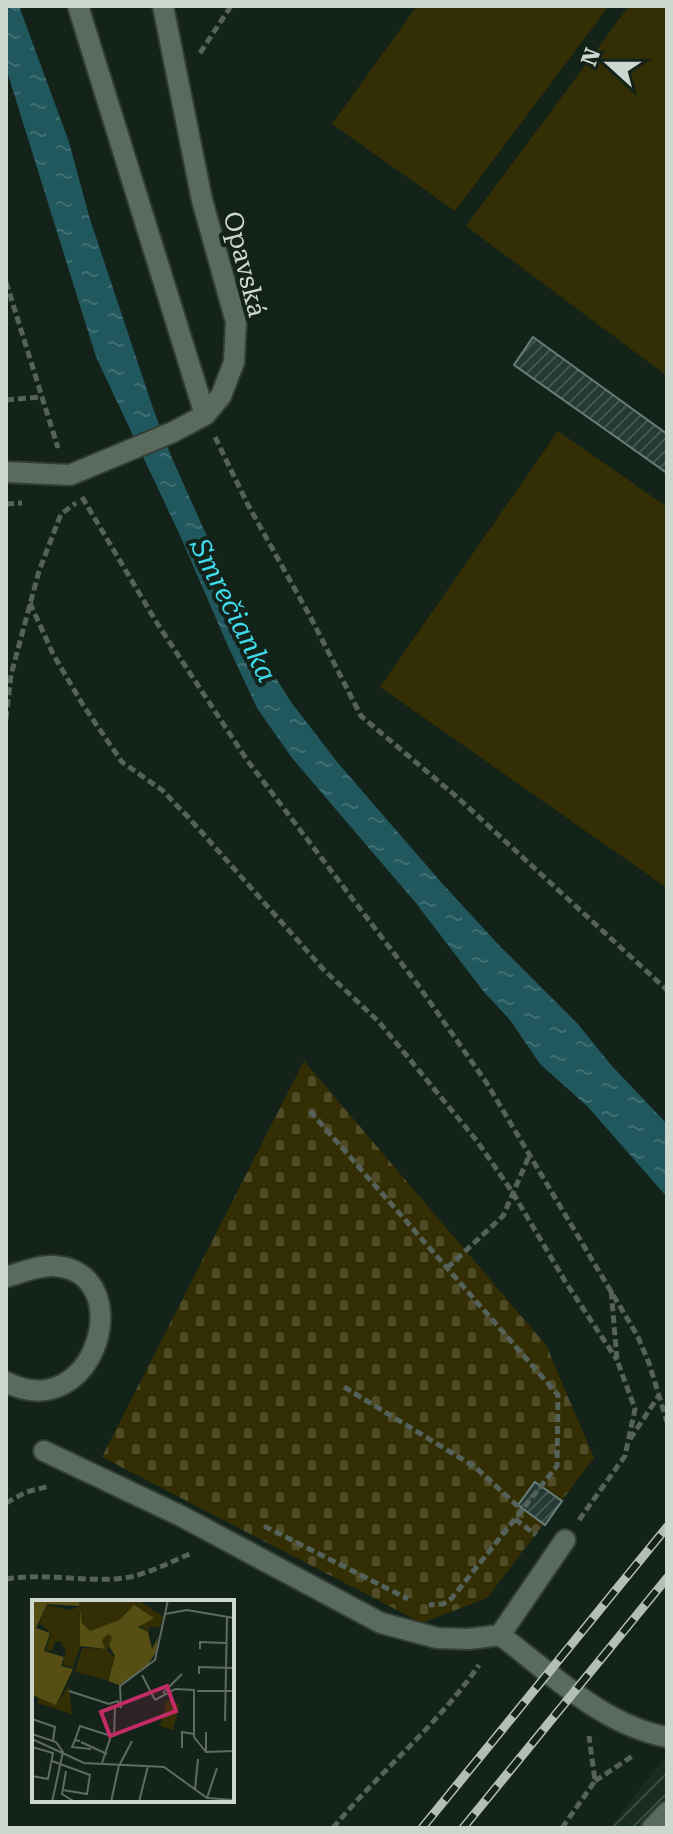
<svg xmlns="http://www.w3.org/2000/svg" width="673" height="1834" viewBox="0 0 673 1834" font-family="'Roboto Serif',serif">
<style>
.industrial{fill:url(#industrial-furrows)}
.grass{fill:#342e04}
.cemetery{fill:url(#cemetery-stones)}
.water{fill:url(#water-ripples)}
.building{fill:url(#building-hatch);stroke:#677e79;stroke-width:2}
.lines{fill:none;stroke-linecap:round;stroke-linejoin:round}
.minor-casing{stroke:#333d35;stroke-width:24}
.path{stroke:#546259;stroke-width:5;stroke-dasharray:8 4;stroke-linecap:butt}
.minor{stroke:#596a5e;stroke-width:20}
.rail-casing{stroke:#b3beb6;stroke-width:9}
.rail{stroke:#142319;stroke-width:6;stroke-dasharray:18;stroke-linecap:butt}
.labels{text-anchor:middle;stroke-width:8;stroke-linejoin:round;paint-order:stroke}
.street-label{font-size:26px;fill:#cdd7d0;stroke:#142319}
.water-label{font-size:28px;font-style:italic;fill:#3edbec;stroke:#142319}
.inset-road{fill:none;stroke:#5e6b62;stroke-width:2}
.view{fill:#c32b67;fill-opacity:0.15;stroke:#c32b67;stroke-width:4}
.inset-edge{fill:none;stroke:#cdd7d0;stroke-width:4}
</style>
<defs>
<pattern id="industrial-furrows" width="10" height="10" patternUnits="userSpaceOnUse" patternTransform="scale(2)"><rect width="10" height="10" fill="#182d1f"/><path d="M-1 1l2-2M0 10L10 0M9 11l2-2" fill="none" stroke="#384b3e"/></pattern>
<pattern id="cemetery-stones" width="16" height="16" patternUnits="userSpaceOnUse" patternTransform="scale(2)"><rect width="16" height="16" fill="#342e04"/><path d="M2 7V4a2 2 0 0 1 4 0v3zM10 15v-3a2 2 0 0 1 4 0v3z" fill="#504c28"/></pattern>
<pattern id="water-ripples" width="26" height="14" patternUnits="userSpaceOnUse" patternTransform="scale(2)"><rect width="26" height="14" fill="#20585e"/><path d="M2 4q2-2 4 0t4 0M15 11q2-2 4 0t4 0" fill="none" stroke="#3f6f74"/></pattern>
<pattern id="building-hatch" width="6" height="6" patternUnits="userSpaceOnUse" patternTransform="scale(2)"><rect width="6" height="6" fill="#253a35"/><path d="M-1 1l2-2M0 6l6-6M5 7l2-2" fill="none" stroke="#435651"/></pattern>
</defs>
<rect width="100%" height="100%" fill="#142319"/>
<!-- industrial -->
<path class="industrial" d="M667,1754V1828H610Z"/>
<!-- grass -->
<path class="grass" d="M417,6H609L455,211L332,124Z
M629,6H667V376L466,226Z
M558,431L667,507V888L380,687Z"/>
<!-- cemetery -->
<path class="cemetery" d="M304,1061L546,1345L594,1458L487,1598L422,1623L102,1457Z"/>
<!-- water -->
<path class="water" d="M6,6H19L69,142L89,216L154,411L171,456L256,646L291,702L338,763L440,881L496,942L577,1023L611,1065L667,1124V1197L588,1107L540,1064L510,1020L484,992L415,902L292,758L257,708L228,646L178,531L96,357L6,68Z"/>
<!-- building -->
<path class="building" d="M533,337L667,434V473L514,365Z
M535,1482L562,1501L545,1525L518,1505Z"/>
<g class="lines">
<defs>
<path id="minor" d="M78,6L205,415
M6,472L70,475L173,432L205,415L221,396L234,362L236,322L202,200L163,6
M6,1277C21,1273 38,1265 54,1266C140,1271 96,1428 6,1382
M44,1451L181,1516L381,1623L437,1638L469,1639L500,1635C551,1673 602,1725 667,1737
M500,1635L565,1540
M652,1828L667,1812"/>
</defs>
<!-- minor casing -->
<use href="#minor" class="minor-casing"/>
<!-- path -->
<path class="path" d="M200,53L231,6
M6,282L58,448
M6,400L42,397
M215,437L248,505L311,618L361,716L457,797L667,990
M82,497L157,623L247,760L418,985L486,1082L637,1335L649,1363L667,1422
M6,504L22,503
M30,603L53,654L83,705L122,762L162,790L189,818L324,970L379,1022L477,1141L513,1193L565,1281L617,1360
M6,719L11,675L39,571L61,514L76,503
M310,1111L558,1395L557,1466L452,1598L443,1604L429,1605
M447,1268L503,1216L530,1154
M344,1387L475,1467L522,1510
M630,1439L658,1397
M6,1503L26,1492L50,1486
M515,1519L536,1535
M579,1520L625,1456L635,1409L617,1360L611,1289
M264,1526L408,1599
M6,1579C42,1573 78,1581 114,1579C141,1578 168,1563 192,1553
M595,1781L634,1755
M333,1828C379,1772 438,1725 479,1665
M562,1828L595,1781L589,1736"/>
<!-- minor -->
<use href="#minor" class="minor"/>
<defs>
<path id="rail" d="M422,1828L667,1527
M463,1828L667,1578"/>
</defs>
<!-- rail casing -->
<use href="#rail" class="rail-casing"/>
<!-- rail -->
<use href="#rail" class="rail"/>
</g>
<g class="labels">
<!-- street labels -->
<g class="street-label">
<text transform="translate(245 264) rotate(76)" y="9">Opavská</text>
</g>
<!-- water labels -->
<g class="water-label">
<text transform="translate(234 610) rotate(63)" y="10">Smrečianka</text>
</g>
</g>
<!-- overview -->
<g transform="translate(32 1600)">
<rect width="202" height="202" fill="#142319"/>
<path d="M47,0H106L131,16L128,28L117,26L116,32L108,25L121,18L96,10L87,20L58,31L50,23ZM37,85L40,114L5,103L7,97L24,105ZM135,100L148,104L141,130L128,126Z" fill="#342e04"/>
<path d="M0,0H47L50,23L58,31L87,20L102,5L122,18L106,27L116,32L120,49L126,37L124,52L114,68L87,85L76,81L83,56L76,44L70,41L74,49L48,46V6L15,4L4,28L18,33L12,51L32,57L29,66L41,69L24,105L0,95Z" fill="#564e13"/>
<path d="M15,5L39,10L48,6V46L41,67L31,65L34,52L29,42L23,41L20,51L14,50L19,33L7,23ZM76,34L80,37L75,51L83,57L76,80L43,72L50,48L73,49L70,40Z" fill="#342e04"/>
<path class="inset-road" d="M133,14L155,10L202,18M202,42V131M168,49V42L194,43M167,74V67L202,68M110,75L123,100M37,91L77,104L86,101M165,91H201M131,93L150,74M123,100L143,89L162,90V137L174,152M86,101L89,108L88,86L123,60L136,0M0,119L23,127L21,140M193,121L195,18M174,132V152L202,151M0,134L24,142L31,152L20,202M82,137L83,108M0,139L52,163L132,167L175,198L202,200M43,140L48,126L79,136L70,163M48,141L43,140L40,147L59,149M49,142L75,154M0,147L21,153L16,179L0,176M150,148V132L162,134M20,161L58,175L55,194L31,190M88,164L100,141M34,171L30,194L43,202M163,189L166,159M175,198L185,168M79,202L87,165M107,202L116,166"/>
<path class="view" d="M135,86L144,111L78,136L69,112Z"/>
<rect width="202" height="202" class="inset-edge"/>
</g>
<!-- border -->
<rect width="673" height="1834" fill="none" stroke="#cdd7d0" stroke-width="16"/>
<!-- north arrow -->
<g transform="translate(609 64) rotate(291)" stroke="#142319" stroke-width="6" paint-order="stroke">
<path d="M0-6L14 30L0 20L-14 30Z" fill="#cdd7d0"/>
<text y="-12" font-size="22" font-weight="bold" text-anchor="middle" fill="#cdd7d0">N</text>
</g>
</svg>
